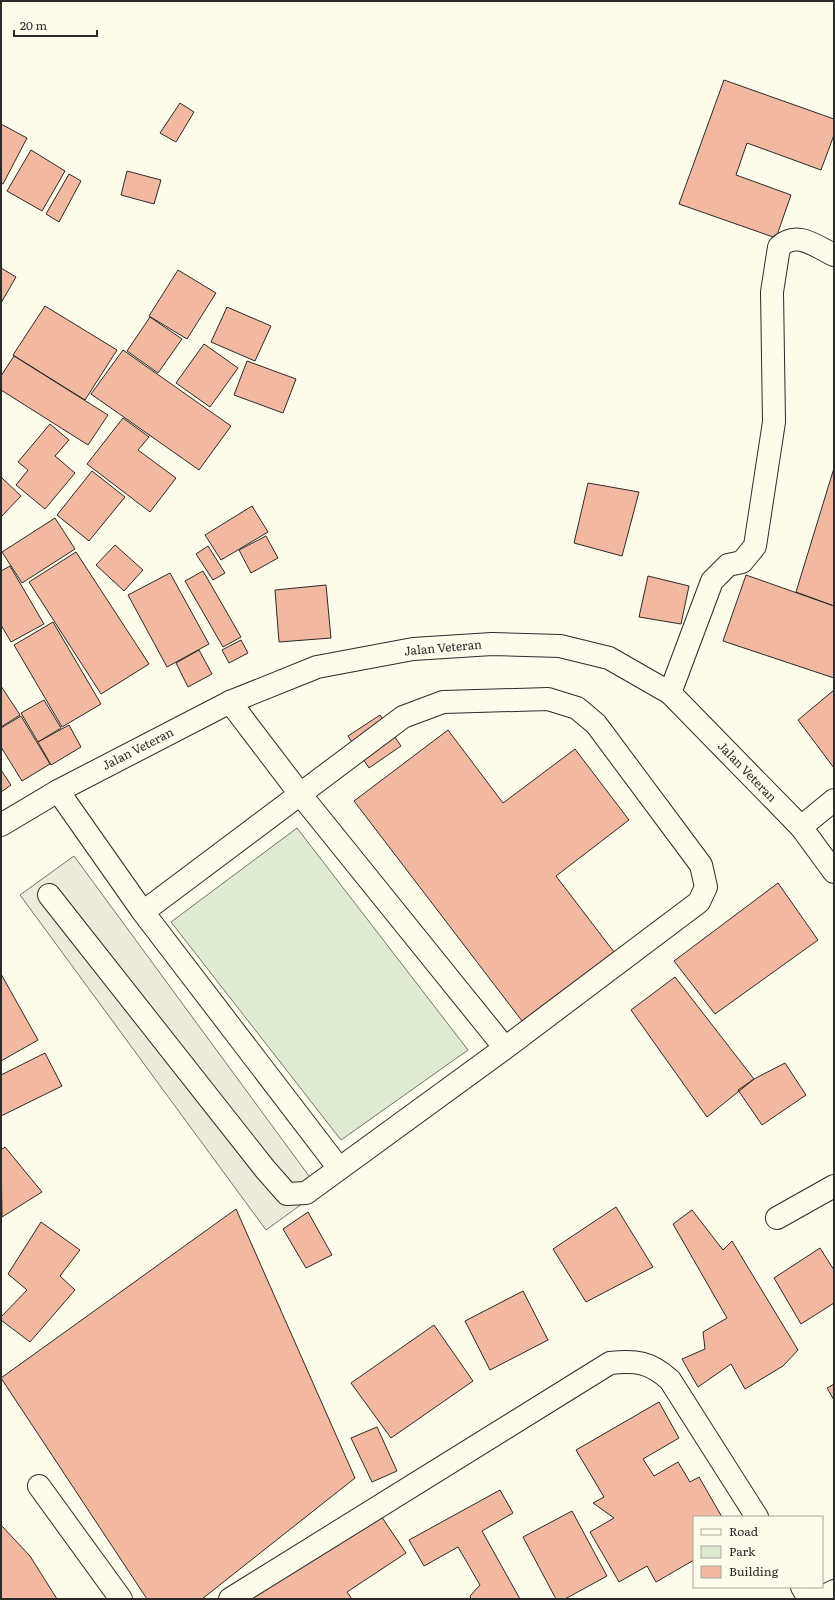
<svg xmlns="http://www.w3.org/2000/svg" width="835" height="1600" viewBox="0 0 835 1600" font-family="Literata,serif">
<style>
.green{fill:#deebd1;stroke:#74746e}
.parking{fill:#eceadb;stroke:#74746e}
.building{fill:#f2b8a0;stroke:#2b2b2b}
.lines{fill:none;stroke-linecap:round;stroke-linejoin:round}
.minor-casing{stroke:#2b2b2b;stroke-width:24}
.major-casing{stroke:#2b2b2b;stroke-width:24}
.highway-casing{stroke:#2b2b2b;stroke-width:24}
.minor{stroke:#fdfbea;stroke-width:22}
.major{stroke:#fdfbea;stroke-width:22}
.highway{stroke:#fdfbea;stroke-width:22}
.labels{text-anchor:middle;stroke-width:3;stroke-linejoin:round;paint-order:stroke}
.street-label{font-size:12px;fill:#2b2b2b;stroke:#fdfbea}
</style>
<rect width="100%" height="100%" fill="#fdfbea"/>
<!-- green -->
<path class="green" d="M297,828L468,1050L341,1140L171,922Z"/>
<!-- parking -->
<path class="parking" d="M74,856L320,1191L266,1230L20,895Z"/>
<!-- building -->
<path class="building" d="M724,80L834,119V135L821,170L747,143L736,175L791,195L776,238L679,204Z
M180,103L194,112L176,142L160,133Z
M1,124L27,138L3,184L1,183Z
M31,150L65,171L42,211L7,191Z
M127,171L161,180L154,204L121,195Z
M69,174L81,181L59,222L46,214Z
M1,268L16,277L1,303Z
M178,270L216,293L187,339L149,316Z
M45,306L117,350L85,400L13,355Z
M227,307L271,326L255,361L211,342Z
M150,317L182,339L158,373L127,351Z
M204,344L238,368L210,407L176,383Z
M123,350L231,426L199,470L91,394Z
M14,356L108,415L88,445L1,390V376Z
M247,361L296,379L283,413L234,395Z
M123,418L149,437L138,450L176,478L150,512L87,464Z
M50,424L69,440L55,456L75,473L45,509L16,485L28,470L18,462Z
M834,468V606L796,592Z
M92,471L125,497L89,541L57,515Z
M1,477L21,496L1,517Z
M588,483L639,492L622,556L574,543Z
M252,506L268,532L221,560L205,535Z
M55,518L75,549L22,583L2,552Z
M266,536L278,558L251,573L239,550Z
M115,545L143,570L124,591L96,565Z
M208,546L225,573L213,580L196,554Z
M76,552L149,664L101,694L29,582Z
M10,566L44,624L11,642L1,625V571Z
M203,571L241,637L223,647L185,581Z
M170,573L209,644L167,667L128,595Z
M746,575L834,606V678L723,641Z
M648,576L689,586L681,624L639,617Z
M326,585L331,638L279,642L275,590Z
M53,622L101,704L62,727L14,645Z
M241,640L248,653L229,663L222,650Z
M199,650L212,674L188,687L176,663Z
M1,686L20,715L1,727Z
M834,690V768L798,720Z
M44,700L61,728L38,742L21,713Z
M380,715L401,746L369,768L348,736Z
M21,716L50,764L22,781L1,747V728Z
M69,725L81,747L51,765L38,742Z
M448,730L503,803L575,749L629,820L556,876L614,952L522,1021L354,801Z
M1,770L11,785L1,792Z
M778,883L818,940L715,1014L674,961Z
M1,974L38,1040L1,1061Z
M675,977L754,1079L707,1117L631,1010Z
M45,1053L62,1086L1,1116V1075Z
M785,1063L806,1095L762,1125L738,1090L754,1079Z
M5,1147L42,1192L2,1217L1,1150Z
M616,1207L653,1267L586,1302L553,1249Z
M236,1209L355,1478L202,1599H147L1,1378Z
M692,1210L723,1250L732,1241L798,1350L783,1366L745,1389L731,1364L698,1387L682,1359L705,1349L703,1332L727,1318L673,1224Z
M308,1212L332,1255L306,1268L283,1229Z
M41,1222L80,1250L60,1276L75,1290L30,1342L1,1320V1317L27,1290L8,1274Z
M820,1248L834,1270V1303L801,1324L774,1278Z
M523,1291L548,1340L490,1370L465,1321Z
M434,1325L473,1381L391,1438L351,1383Z
M834,1384V1400L827,1388Z
M659,1402L679,1438L643,1459L654,1476L678,1462L690,1482L699,1477L722,1517H694V1560L656,1582L647,1566L619,1582L590,1532L614,1518L593,1503L604,1497L576,1450Z
M377,1427L397,1471L372,1482L351,1438Z
M500,1490L513,1513L482,1531L520,1599H471L470,1596L480,1585L458,1547L424,1566L409,1540Z
M572,1511L607,1576L565,1599H556L523,1537Z
M379,1513L406,1553L347,1592L352,1599H249Z
M1,1525L30,1556L57,1599H1Z"/>
<g class="lines">
<defs>
<path id="minor" d="M670,693L712,581L728,565L742,562L755,546L774,422L772,292L779,247C797,230 815,246 834,255
M230,702L300,794L505,1048
M58,791L143,912L338,1167
M801,827L834,800
M49,895L265,1169L287,1194L306,1193L505,1048L699,902L706,887L701,865L596,724L577,708L548,699L443,702L403,717L143,912
M777,1218L834,1186
M39,1486L121,1599
M802,1587L809,1599
M230,1599L610,1363C636,1360 650,1362 670,1380L757,1517"/>
<path id="major" d="M1,825L58,791L230,702L317,667L413,649L492,644L560,646L609,658L670,693L801,827L834,872"/>
<path id="highway" d="M819,1599L834,1591"/>
</defs>
<!-- minor casing -->
<use href="#minor" class="minor-casing"/>
<!-- major casing -->
<use href="#major" class="major-casing"/>
<!-- highway casing -->
<use href="#highway" class="highway-casing"/>
<!-- minor -->
<use href="#minor" class="minor"/>
<!-- major -->
<use href="#major" class="major"/>
<!-- highway -->
<use href="#highway" class="highway"/>
</g>
<g class="labels">
<!-- street labels -->
<g class="street-label">
<text transform="translate(443 648) rotate(-5)" y="4">Jalan Veteran</text>
<text transform="translate(138 749) rotate(-27)" y="4">Jalan Veteran</text>
<text transform="translate(747 772) rotate(46)" y="4">Jalan Veteran</text>
</g>
</g>
<!-- border -->
<rect width="835" height="1600" fill="none" stroke="#2b2b2b" stroke-width="4"/>
<!-- legend -->
<rect x="693" y="1516" width="130" height="72" fill="#fdfbea" stroke="#a9a89e"/>
<rect x="701" y="1529" width="20" height="6" fill="#fdfbea" stroke="#a9a89e"/>
<text x="729" y="1536" font-size="12" fill="#2b2b2b">Road</text>
<rect x="701" y="1546" width="20" height="12" fill="#deebd1" stroke="#a9a89e"/>
<text x="729" y="1556" font-size="12" fill="#2b2b2b">Park</text>
<rect x="701" y="1566" width="20" height="12" fill="#f2b8a0" stroke="#a9a89e"/>
<text x="729" y="1576" font-size="12" fill="#2b2b2b">Building</text>
<!-- scale -->
<path d="M14 30v6h83v-6" fill="none" stroke="#2b2b2b" stroke-width="2"/>
<text x="20" y="30" font-size="12" fill="#2b2b2b" stroke="#fdfbea" stroke-width="3" paint-order="stroke">20 m</text>
</svg>
